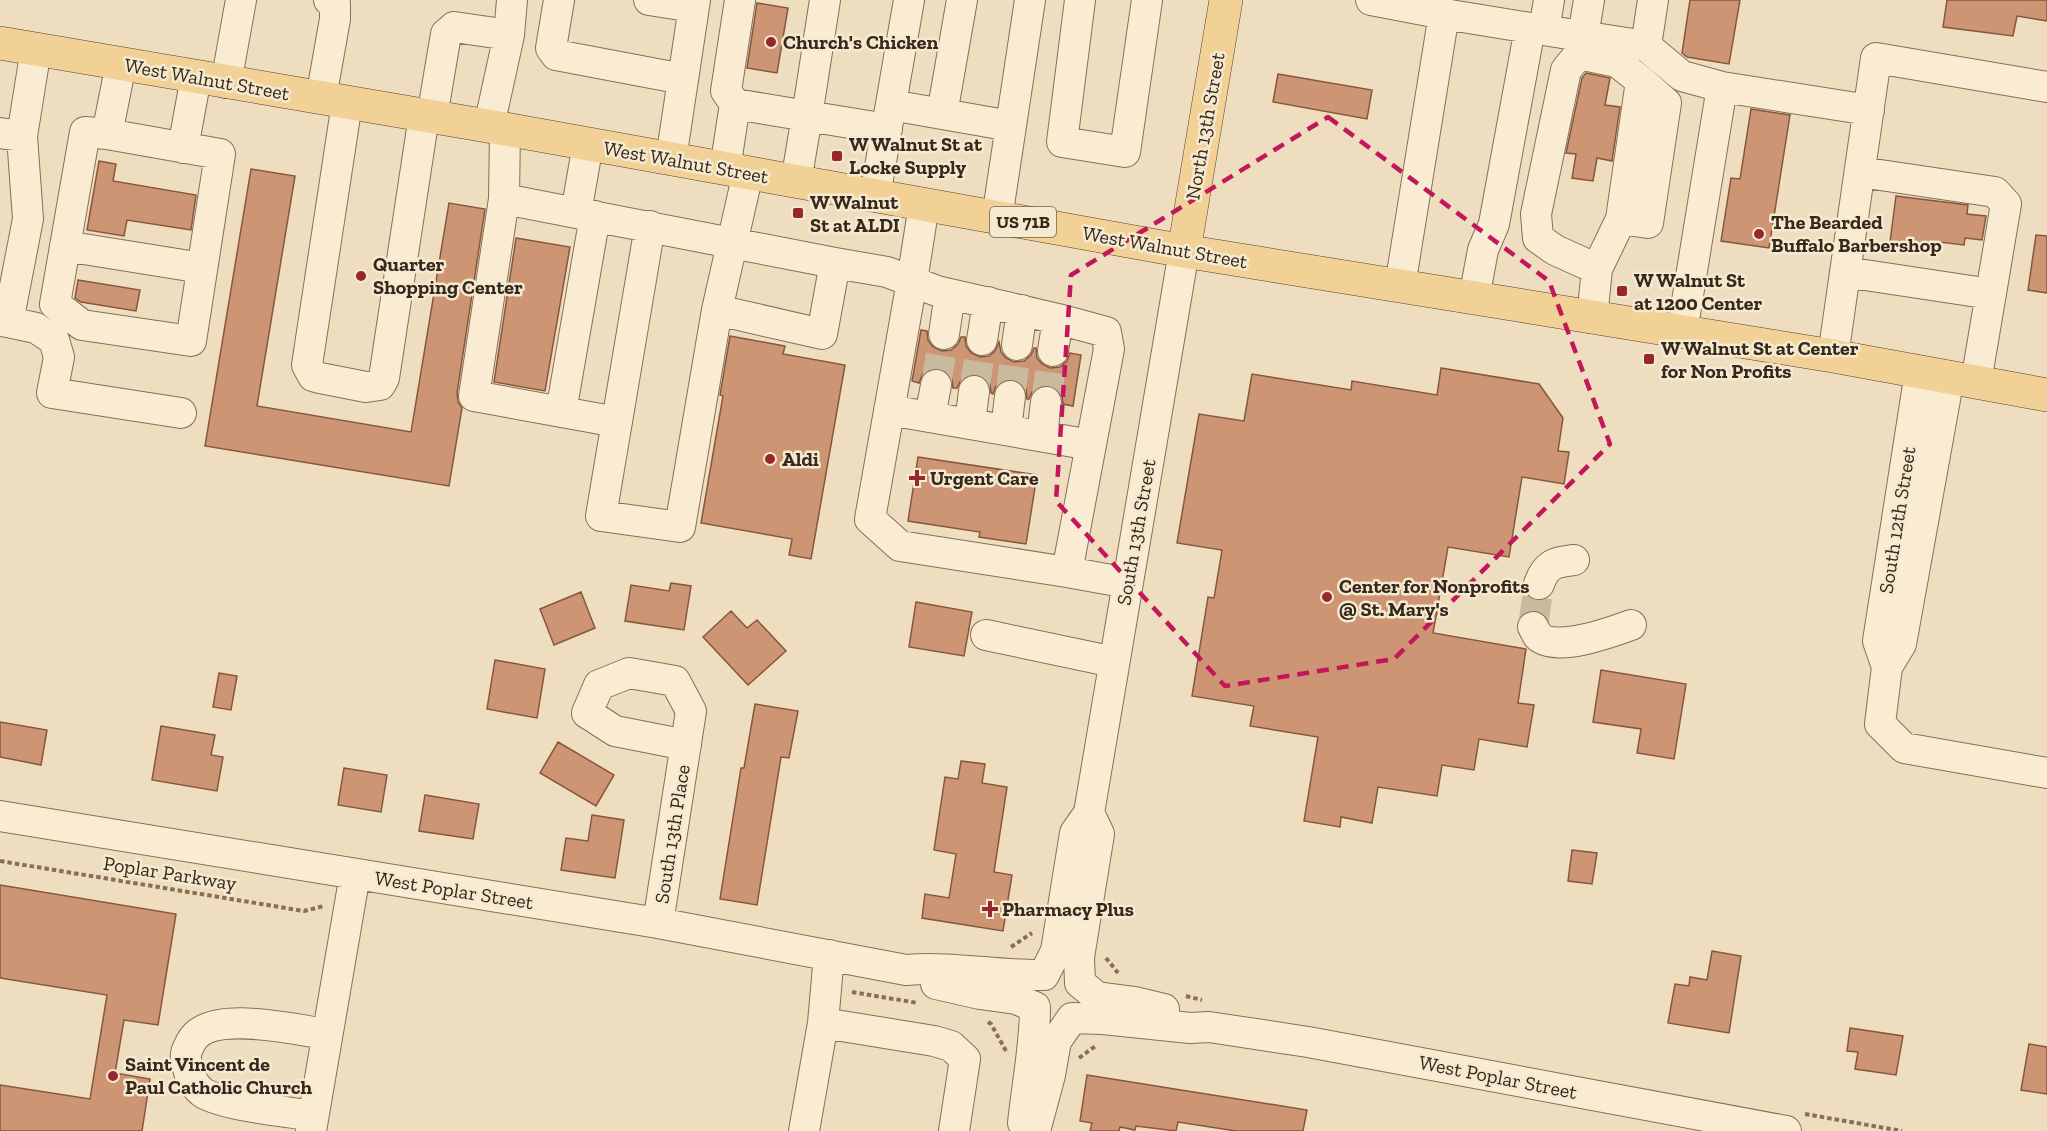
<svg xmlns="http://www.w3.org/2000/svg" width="2047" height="1131" viewBox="0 0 2047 1131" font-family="'Zilla Slab',serif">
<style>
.building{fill:#cd9574;stroke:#86573d;stroke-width:1.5}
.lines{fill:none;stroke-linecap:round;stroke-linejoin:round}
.minor-tunnel{stroke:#c9ba9e;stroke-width:30;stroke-dasharray:30 15;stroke-linecap:butt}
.minor-casing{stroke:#876f57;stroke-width:32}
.major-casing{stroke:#543d2c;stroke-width:34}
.path{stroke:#876f57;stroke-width:4;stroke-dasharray:4.5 3;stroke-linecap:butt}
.minor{stroke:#f9ecd2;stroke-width:30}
.major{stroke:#f2d196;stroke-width:33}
.marked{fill:none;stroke:#c2185b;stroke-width:4.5;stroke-dasharray:12 8;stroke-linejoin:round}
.poi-dot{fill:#96272d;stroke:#f5e9cf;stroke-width:2}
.labels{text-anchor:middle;stroke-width:5;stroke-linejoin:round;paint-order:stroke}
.shield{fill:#f5e9cf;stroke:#6f6252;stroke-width:1.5}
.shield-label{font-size:18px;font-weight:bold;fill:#36281c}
.poi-label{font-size:20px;font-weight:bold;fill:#36281c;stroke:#f5e9cf;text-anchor:start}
.street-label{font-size:20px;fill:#36281c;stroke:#f5e9cf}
</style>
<rect width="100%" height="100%" fill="#eedebf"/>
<!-- building -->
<path class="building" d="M1690,0H1740L1729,64L1687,57L1682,53Z
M1947,0H2047V21L2017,16L2013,36L1943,27Z
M757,3L788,8L777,73L747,68Z
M1586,73L1610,78L1605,105L1620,107L1612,161L1597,158L1593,181L1572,178L1576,154L1566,153L1582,78Z
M1278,74L1372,90L1367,119L1273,102Z
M1751,109L1790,115L1769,248L1721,241L1731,178L1740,179Z
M99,161L116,164L113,181L196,195L191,230L127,220L124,236L87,230Z
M251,169L295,176L257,406L411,432L449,203L485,209L457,393L458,402L462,408L449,486L205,446Z
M1896,196L1968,205L1967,214L1986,216L1982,240L1965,238L1964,245L1939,242L1938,248L1890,242Z
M2036,235L2047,236V293L2028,290Z
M516,238L570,247L545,391L494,382Z
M78,280L140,290L136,311L81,302L75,298Z
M921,330L927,331L928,340L933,347L942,351L951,350L958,344L961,337H965L966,346L971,353L980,357L989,356L995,351L999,342L1001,352L1006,358L1014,362L1024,361L1031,355L1034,348H1036L1037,358L1042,364L1050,368L1060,367L1067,361L1070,353L1081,355L1073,406L1063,404L1062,395L1057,389L1049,385L1039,386L1032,392L1029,399H1027L1026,389L1021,383L1013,379L1003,380L996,386L993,394L991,393L990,384L985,378L977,374L967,375L961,380L957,388H953L952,380L948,372L939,368L930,369L923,373L919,383L912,381Z
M730,336L785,346L783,354L845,365L811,559L789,555L792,539L701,523L723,396L720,395Z
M1441,368L1539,384L1563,418L1558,451L1569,452L1564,484L1522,477L1509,557L1448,547L1433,633L1526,649L1518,703L1534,705L1527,747L1479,739L1474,770L1442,765L1437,796L1378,787L1372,823L1341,817L1340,827L1304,821L1318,737L1250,726L1254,706L1192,696L1208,597L1214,598L1222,550L1177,543L1199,414L1244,421L1252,374L1351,390L1352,381L1437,395Z
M918,457L1037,475L1026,544L979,537L980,532L908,521Z
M671,583L691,586L684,630L625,621L631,585L669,591Z
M581,592L595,628L554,645L540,609Z
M916,602L972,612L964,656L909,647Z
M731,611L747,628L757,620L786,651L748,685L703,637Z
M495,660L545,669L537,718L487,709Z
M1601,670L1686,684L1674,759L1637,753L1641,729L1593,722Z
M219,673L237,676L231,710L213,707Z
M755,704L798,711L789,758L781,757L757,905L720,899L741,768H744Z
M0,722L47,730L41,765L0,757Z
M161,726L215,735L211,755L223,757L217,791L152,780Z
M558,742L614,775L596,806L540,773Z
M961,761L985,764L982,783L1007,787L994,872L1012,875L1003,931L922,918L925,894L949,898L956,854L934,850L945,777L958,779Z
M344,768L387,775L381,812L338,805Z
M425,795L479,804L473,839L419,831Z
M592,815L624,820L615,878L561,870L566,838L588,841Z
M1572,850L1597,853L1592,884L1568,881Z
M0,885L176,914L158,1025L124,1020L115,1073L150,1079L142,1131H0V1085L90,1099L107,995L0,978Z
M1712,951L1741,956L1729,1033L1668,1023L1675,984L1689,986L1690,977L1707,980Z
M1850,1028L1903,1036L1896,1075L1855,1069L1858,1052L1847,1051Z
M2029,1044L2047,1047V1094L2021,1090Z
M1087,1075L1307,1110L1303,1131H1236L1178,1122L1176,1131L1136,1126L1135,1130L1120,1127L1119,1131H1090L1092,1123L1080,1121Z"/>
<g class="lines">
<!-- minor-tunnel -->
<path class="minor-tunnel" d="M936,385L944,334
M974,391L982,340
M1010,396L1017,345
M1046,402L1053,351
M1533,627L1539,584"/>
<defs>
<path id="minor" d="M559,0L551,48L556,55L683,79
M649,0L694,7
M825,0L807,116L887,129
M1080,0L1062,142L1125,152L1147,0
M1371,0L1444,14
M1544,30L1549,0
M1583,36L1589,0
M1646,46L1653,0
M226,83L241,0
M321,98L335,19V4L329,0
M347,103L307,365L313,376L320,378L366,387L380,385L384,378L424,116
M735,104L726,91L740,0
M891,105L1011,126
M942,114L962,0
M432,117L446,34L454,27L509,35
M489,126L509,35L512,0
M505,129L504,199L474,396L617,422
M0,133L22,136L36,49
M107,134L220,154L191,341L82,325L55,304L85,132L107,134L121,64
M183,148L196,77
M671,159L695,0
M725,169L735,104L807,116L796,182
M1860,172L1995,192L2006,204L1976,382
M875,196L909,0
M504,199L835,263L887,272L937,291L1058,319L1106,332L1109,349L1067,572L900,546L870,519L912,281L924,205
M576,213L588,144
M997,218L1030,0
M650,226L601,516L680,527L717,310L748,173
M65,246L202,268
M1597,269L1555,250L1538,238L1536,214L1566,70L1579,54L1617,62L1641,81L1621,219
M1845,272L1991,294
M1400,286L1444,14L1530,28
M1474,298L1483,250L1494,224L1530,28L1646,46L1682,76L1722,87L1869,110
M717,310L822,334L835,263
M1592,318L1597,269L1621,219L1648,223L1666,103L1641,81
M0,321L8,322L28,219L22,136
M8,322L36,328L54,340L59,357L52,393L181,413
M1682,332L1722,87
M944,334L950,294
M982,340L988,302
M1017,345L1022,310
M1053,351L1058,319
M1833,356L1876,58L2047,87
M1949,377L1901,644L1887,667L1880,724L1904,748L2047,773
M889,410L1091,445
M561,412L595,216
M930,417L936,385
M970,424L974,391
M1006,430L1010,396
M1042,436L1046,402
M1067,572L1128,583
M1539,584C1546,564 1555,562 1574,560
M1533,627C1535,630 1536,633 1538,636C1555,653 1612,632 1631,625
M986,635L1114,662
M1887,667L1878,641L1920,372
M1089,813L1099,834L1079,957L1080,983L1097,997L1135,1002L1164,1009
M0,816L658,923L906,970C952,966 998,976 1044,975L1056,951L1075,833L1089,813L1184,251
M658,923L691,711L675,681L629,673L599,685L587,713L615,731L686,745
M936,984L980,994L1016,999L1035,1007C1035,1046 1027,1084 1023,1123
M823,1023L934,1041L951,1046L965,1059L954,1131
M313,1116C284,1111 231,1107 205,1094C193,1087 188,1072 186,1059C185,1052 188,1048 191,1042C208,1008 296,1030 326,1034
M311,1131L355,874
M804,1131L823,1023L829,955
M1035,1131L1050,1075L1056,1041L1072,1018L1103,1019L1190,1028L1209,1027L1308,1042L1786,1131"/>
<path id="major" d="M0,43L505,129L1184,251L1833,356L2047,395
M1184,251L1226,0"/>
</defs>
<!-- minor casing -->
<use href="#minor" class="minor-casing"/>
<!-- major casing -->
<use href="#major" class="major-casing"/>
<!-- path -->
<path class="path" d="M0,861L304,911L324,906
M1011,947L1032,933
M1106,958L1118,973
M852,992L918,1003
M1186,996L1202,1000
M988,1022L991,1024L1006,1051
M1079,1058L1097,1045
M1805,1114L1902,1131"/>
<!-- minor -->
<use href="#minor" class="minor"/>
<!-- major -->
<use href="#major" class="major"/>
</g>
<!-- marked area -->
<path class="marked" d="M1328,117L1549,281L1610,444L1394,659L1225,686L1056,501L1071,275Z"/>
<!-- markers -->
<g class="poi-dot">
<circle cx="771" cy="42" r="6"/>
<rect x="831" y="150" width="12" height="12" rx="3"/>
<rect x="792" y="207" width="12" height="12" rx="3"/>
<circle cx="1759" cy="234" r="6"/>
<circle cx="361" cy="276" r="6"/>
<rect x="1616" y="285" width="12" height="12" rx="3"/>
<rect x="1643" y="353" width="12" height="12" rx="3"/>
<circle cx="770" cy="459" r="6"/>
<path d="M914 469h6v6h6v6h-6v6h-6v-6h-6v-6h6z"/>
<circle cx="1327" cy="597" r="6"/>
<path d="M987 900h6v6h6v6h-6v6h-6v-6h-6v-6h6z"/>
<circle cx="113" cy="1076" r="6"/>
</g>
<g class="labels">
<!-- shield labels -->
<rect class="shield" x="990" y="207" width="66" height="30" rx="4.5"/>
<g class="shield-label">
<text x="1023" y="228">US 71B</text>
</g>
<!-- poi labels -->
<g class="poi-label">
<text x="783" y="49">Church's Chicken</text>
<text x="849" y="151">W Walnut St at<tspan x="849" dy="23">Locke Supply</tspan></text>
<text x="810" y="209">W Walnut<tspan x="810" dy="23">St at ALDI</tspan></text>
<text x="1771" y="229">The Bearded<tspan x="1771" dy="23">Buffalo Barbershop</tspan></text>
<text x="373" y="271">Quarter<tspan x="373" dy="23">Shopping Center</tspan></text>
<text x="1634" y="287">W Walnut St<tspan x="1634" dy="23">at 1200 Center</tspan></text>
<text x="1661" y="355">W Walnut St at Center<tspan x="1661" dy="23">for Non Profits</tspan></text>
<text x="782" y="466">Aldi</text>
<text x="930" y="485">Urgent Care</text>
<text x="1339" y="593">Center for Nonprofits<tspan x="1339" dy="23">@ St. Mary's</tspan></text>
<text x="1002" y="916">Pharmacy Plus</text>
<text x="125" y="1071">Saint Vincent de<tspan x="125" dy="23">Paul Catholic Church</tspan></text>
</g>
<!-- street labels -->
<g class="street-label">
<text transform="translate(207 79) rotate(10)" y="7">West Walnut Street</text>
<text transform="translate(1205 126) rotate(-80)" y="7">North 13th Street</text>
<text transform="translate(686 162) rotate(10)" y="7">West Walnut Street</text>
<text transform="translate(1165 247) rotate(10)" y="7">West Walnut Street</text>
<text transform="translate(1897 520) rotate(-81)" y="7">South 12th Street</text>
<text transform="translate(1136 532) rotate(-80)" y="7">South 13th Street</text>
<text transform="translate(672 834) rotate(-81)" y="7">South 13th Place</text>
<text transform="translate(170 873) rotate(9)" y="7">Poplar Parkway</text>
<text transform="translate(454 890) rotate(9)" y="7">West Poplar Street</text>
<text transform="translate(1498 1077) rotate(11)" y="7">West Poplar Street</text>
</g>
</g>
</svg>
